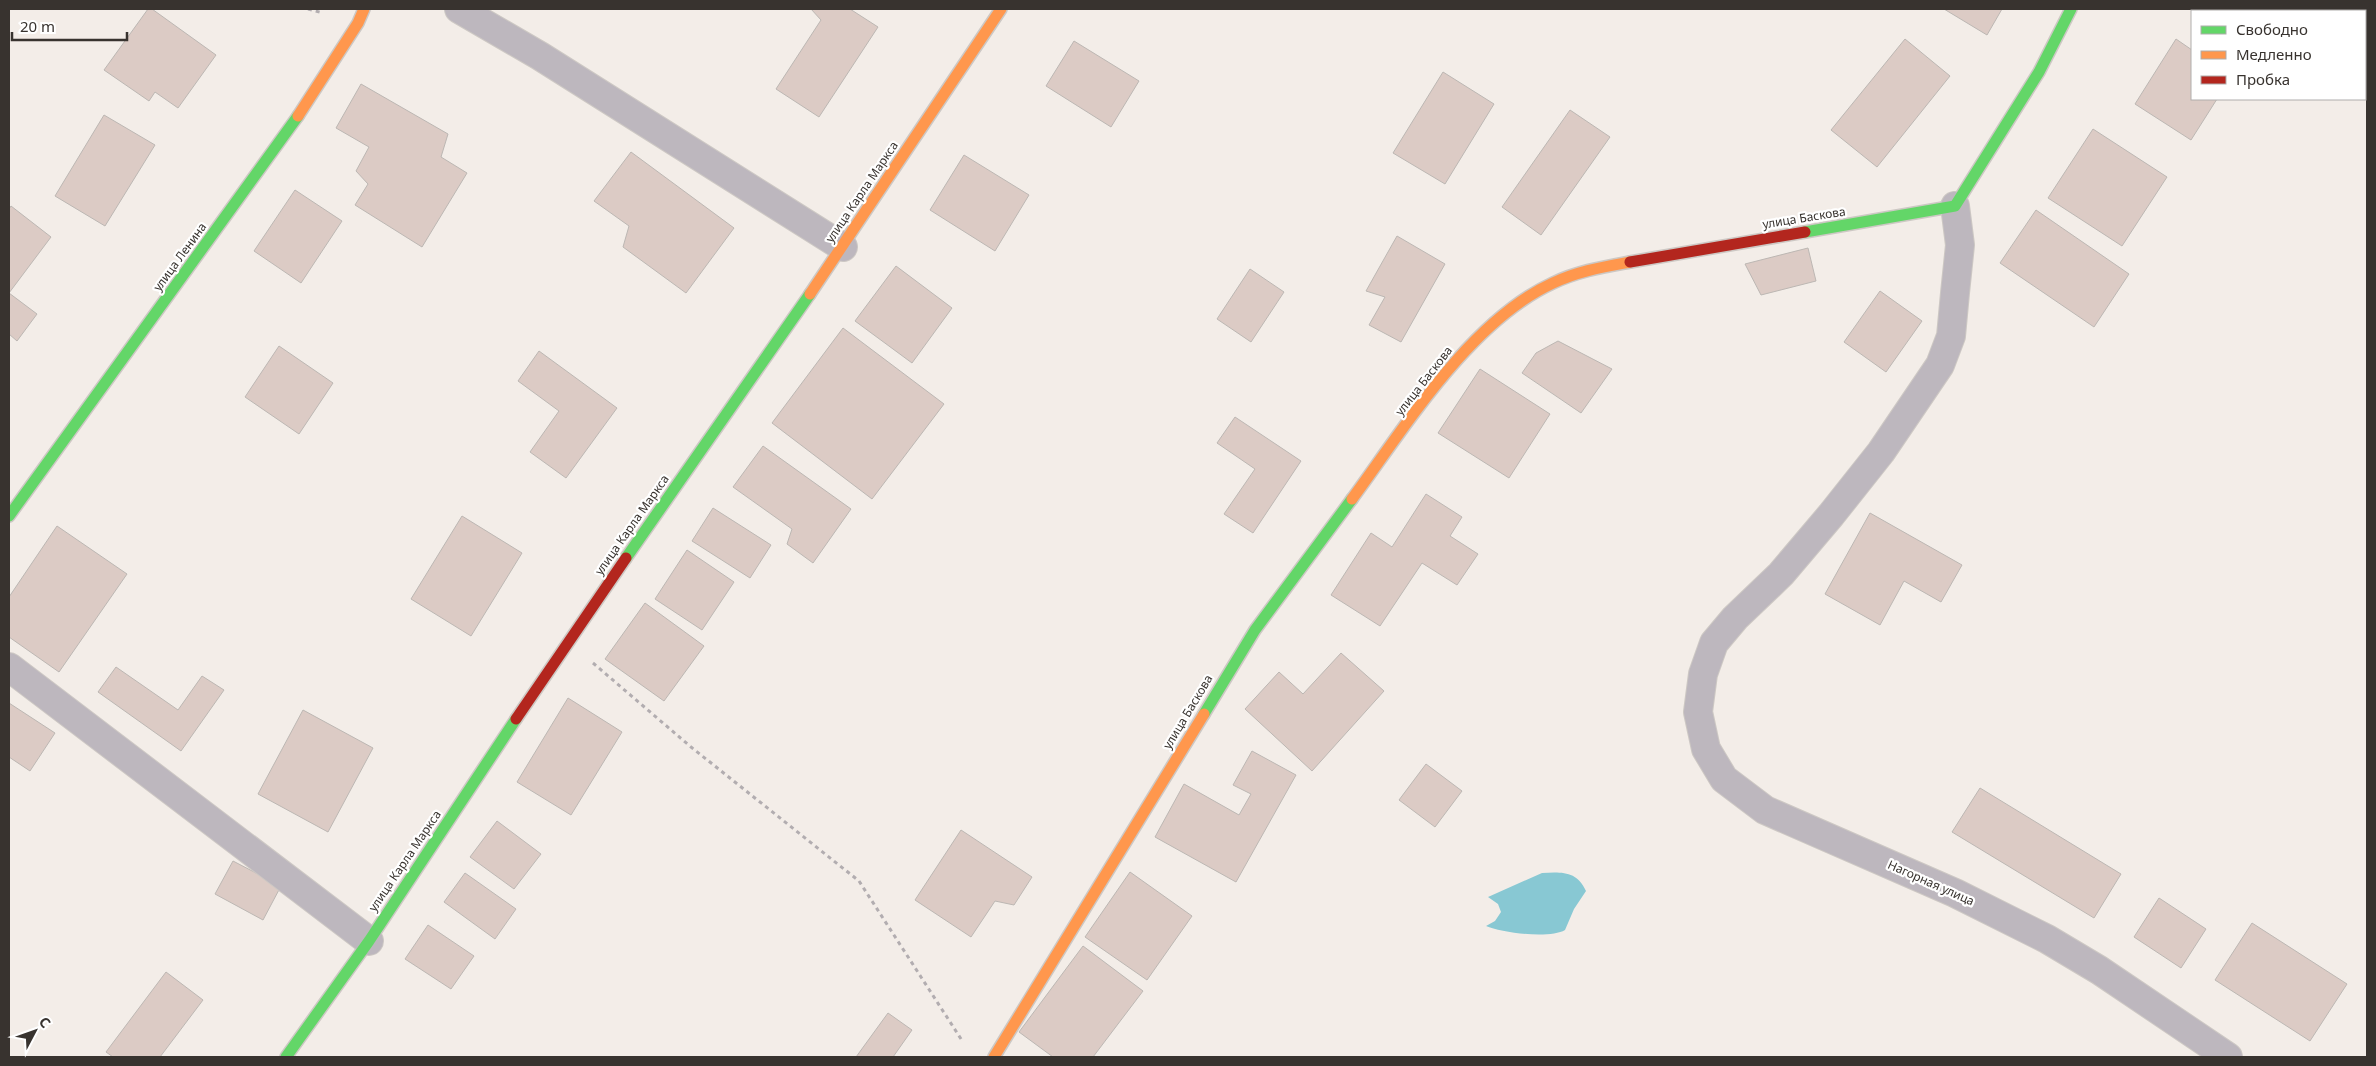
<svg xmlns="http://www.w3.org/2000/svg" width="2376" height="1066" viewBox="0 0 2376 1066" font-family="'Noto Sans',sans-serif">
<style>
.water{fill:#88c8d3}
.building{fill:#dccbc5;stroke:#bcb7b3}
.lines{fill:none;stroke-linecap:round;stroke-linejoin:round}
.street-casing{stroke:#cdc8c4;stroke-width:30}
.fast-casing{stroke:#cdc8c4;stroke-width:14}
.slow-casing{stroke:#cdc8c4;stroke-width:14}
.jam-casing{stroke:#cdc8c4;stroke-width:14}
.path{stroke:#b2adb0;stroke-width:3;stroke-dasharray:4 4;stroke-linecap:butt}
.street{stroke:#bdb7be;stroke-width:28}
.fast{stroke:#63d668;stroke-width:11}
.slow{stroke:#ff974d;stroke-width:11}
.jam{stroke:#b3261e;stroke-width:11}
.labels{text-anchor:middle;stroke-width:4.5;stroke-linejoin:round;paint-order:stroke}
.street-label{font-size:12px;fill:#38332f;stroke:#fff}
</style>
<rect width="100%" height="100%" fill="#f3ede8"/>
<!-- water -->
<path class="water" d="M1542,873C1562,872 1577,871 1586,891L1574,909L1565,930C1550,939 1502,933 1486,926L1495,921L1501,912L1498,904L1488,897Z"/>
<!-- building -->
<path class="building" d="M148,9H152L216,55L178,108L155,92L149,101L104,70Z
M811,9H850L878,27L819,117L776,89L821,20Z
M1944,9H2002L1987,35Z
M2336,9H2367L2366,42L2365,11H2338Z
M1905,39L1950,76L1877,167L1831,130Z
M2176,39L2192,50V99H2217L2191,140L2135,104Z
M1074,41L1139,81L1111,127L1046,86Z
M1443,72L1494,104L1445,184L1393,153Z
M361,84L448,134L441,157L467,173L422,247L355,205L368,184L356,171L369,147L336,128Z
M1570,110L1610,137L1541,235L1502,207Z
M104,115L155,145L105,226L55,196Z
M2093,129L2167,177L2122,246L2048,198Z
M631,152L734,228L686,293L623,247L629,226L594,201Z
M964,155L1029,195L995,251L930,210Z
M295,190L342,221L301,283L254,251Z
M11,206L51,237L9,293L37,314L17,341L9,334V209Z
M2036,210L2129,274L2094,327L2000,263Z
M1397,236L1445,264L1401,342L1369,325L1385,297L1366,291Z
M1808,248L1816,281L1761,295L1745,264Z
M896,266L952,308L912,363L855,321Z
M1250,269L1284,292L1251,342L1217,319Z
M1880,291L1922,321L1886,372L1844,342Z
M843,328L944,404L872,499L772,423Z
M1558,341L1612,369L1581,413L1522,373L1536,353Z
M279,346L333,383L299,434L245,397Z
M539,351L617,408L566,478L530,452L559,411L518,381Z
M1480,369L1550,414L1509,478L1438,433Z
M1235,417L1301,461L1253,533L1224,514L1255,469L1217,443Z
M763,446L851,509L813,563L787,544L792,529L733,487Z
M1426,494L1462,517L1450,536L1478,554L1457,585L1422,563L1380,626L1331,595L1371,533L1392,547Z
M713,508L771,545L750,578L692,541Z
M1870,513L1962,565L1941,602L1904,581L1880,625L1825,594Z
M462,516L522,553L471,636L411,599Z
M57,526L127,574L59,672L9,637V597Z
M687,550L734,582L702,630L655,599Z
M645,603L704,646L664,701L605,659Z
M1341,653L1384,691L1312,771L1245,709L1279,672L1303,694Z
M116,667L178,710L202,676L224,690L181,751L98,692Z
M568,698L622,732L571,815L517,782Z
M9,703L55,733L30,771L9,757Z
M303,710L373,748L328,832L258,794Z
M1252,751L1296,775L1236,882L1155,837L1184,784L1239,815L1251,794L1233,785Z
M1426,764L1462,791L1435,827L1399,800Z
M1980,788L2121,874L2094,918L1952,832Z
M497,821L541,854L514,889L470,857Z
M961,830L1032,877L1014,905L995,901L971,937L915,900Z
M233,861L281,886L263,920L215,894Z
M1130,872L1192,916L1147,980L1085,937Z
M465,873L516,909L495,939L444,902Z
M2159,898L2206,929L2181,968L2134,937Z
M2252,923L2347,984L2310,1041L2215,980Z
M428,925L474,956L451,989L405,959Z
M1083,946L1143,991L1093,1057H1053L1019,1032Z
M166,972L203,1000L160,1057H113L106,1052Z
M888,1013L912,1030L893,1057H856Z"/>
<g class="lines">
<defs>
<path id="street" d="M459,9L540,56L843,247
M1955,206L1960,245L1955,293L1951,336L1940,365L1881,452L1831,515L1781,574L1735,618L1714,643L1703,674L1698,712L1706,749L1724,779L1765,810L1955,893L2047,939L2099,970L2228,1057
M9,667L369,941"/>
<path id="fast" d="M1805,232L1955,206L2039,72L2071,9
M9,516L298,116
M626,558L810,294
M1204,714L1255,630L1352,499
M286,1057L369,941L516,719"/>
<path id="slow" d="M298,116L358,23L364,9
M810,294L1001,9
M1352,499C1405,427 1470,321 1553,283C1578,271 1603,267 1630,262
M994,1057L1204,714"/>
<path id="jam" d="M1630,262L1805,232
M516,719L626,558"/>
</defs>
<!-- street casing -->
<use href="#street" class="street-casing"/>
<!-- fast casing -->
<use href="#fast" class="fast-casing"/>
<!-- slow casing -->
<use href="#slow" class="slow-casing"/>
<!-- jam casing -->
<use href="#jam" class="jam-casing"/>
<!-- path -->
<path class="path" d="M308,9L323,13
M593,663L691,747L859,881L963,1042"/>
<!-- street -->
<use href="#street" class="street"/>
<!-- fast -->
<use href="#fast" class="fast"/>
<!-- slow -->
<use href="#slow" class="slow"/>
<!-- jam -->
<use href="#jam" class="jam"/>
</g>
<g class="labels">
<!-- street labels -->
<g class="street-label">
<text transform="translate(862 192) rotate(-56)" y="4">улица Карла Маркса</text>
<text transform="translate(1804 218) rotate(-9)" y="4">улица Баскова</text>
<text transform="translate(180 257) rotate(-54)" y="4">улица Ленина</text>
<text transform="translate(1424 381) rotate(-52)" y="4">улица Баскова</text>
<text transform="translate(632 525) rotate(-55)" y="4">улица Карла Маркса</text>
<text transform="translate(1188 712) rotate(-59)" y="4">улица Баскова</text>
<text transform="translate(405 861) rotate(-56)" y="4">улица Карла Маркса</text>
<text transform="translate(1931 883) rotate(24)" y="4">Нагорная улица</text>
</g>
</g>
<!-- border -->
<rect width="2376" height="1066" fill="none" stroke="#38332f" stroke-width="20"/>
<!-- legend -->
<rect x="2191" y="10" width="175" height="90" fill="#ffffff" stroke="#afadac"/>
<rect x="2201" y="26" width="25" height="8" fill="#63d668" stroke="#afadac"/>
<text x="2236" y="35" font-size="15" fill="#38332f">Свободно</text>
<rect x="2201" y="51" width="25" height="8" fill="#ff974d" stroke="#afadac"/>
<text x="2236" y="60" font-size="15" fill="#38332f">Медленно</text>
<rect x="2201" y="76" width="25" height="8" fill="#b3261e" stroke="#afadac"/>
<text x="2236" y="85" font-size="15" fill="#38332f">Пробка</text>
<!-- north arrow -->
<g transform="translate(35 1031) rotate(49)" stroke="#ffffff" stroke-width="4" paint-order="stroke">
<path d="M0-4L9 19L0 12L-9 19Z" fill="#38332f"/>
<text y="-8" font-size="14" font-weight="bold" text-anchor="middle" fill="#38332f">С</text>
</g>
<!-- scale -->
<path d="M12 32v8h115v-8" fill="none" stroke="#38332f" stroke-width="2.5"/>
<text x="20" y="32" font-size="15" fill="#38332f" stroke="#ffffff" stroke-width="4" paint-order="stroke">20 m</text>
</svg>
